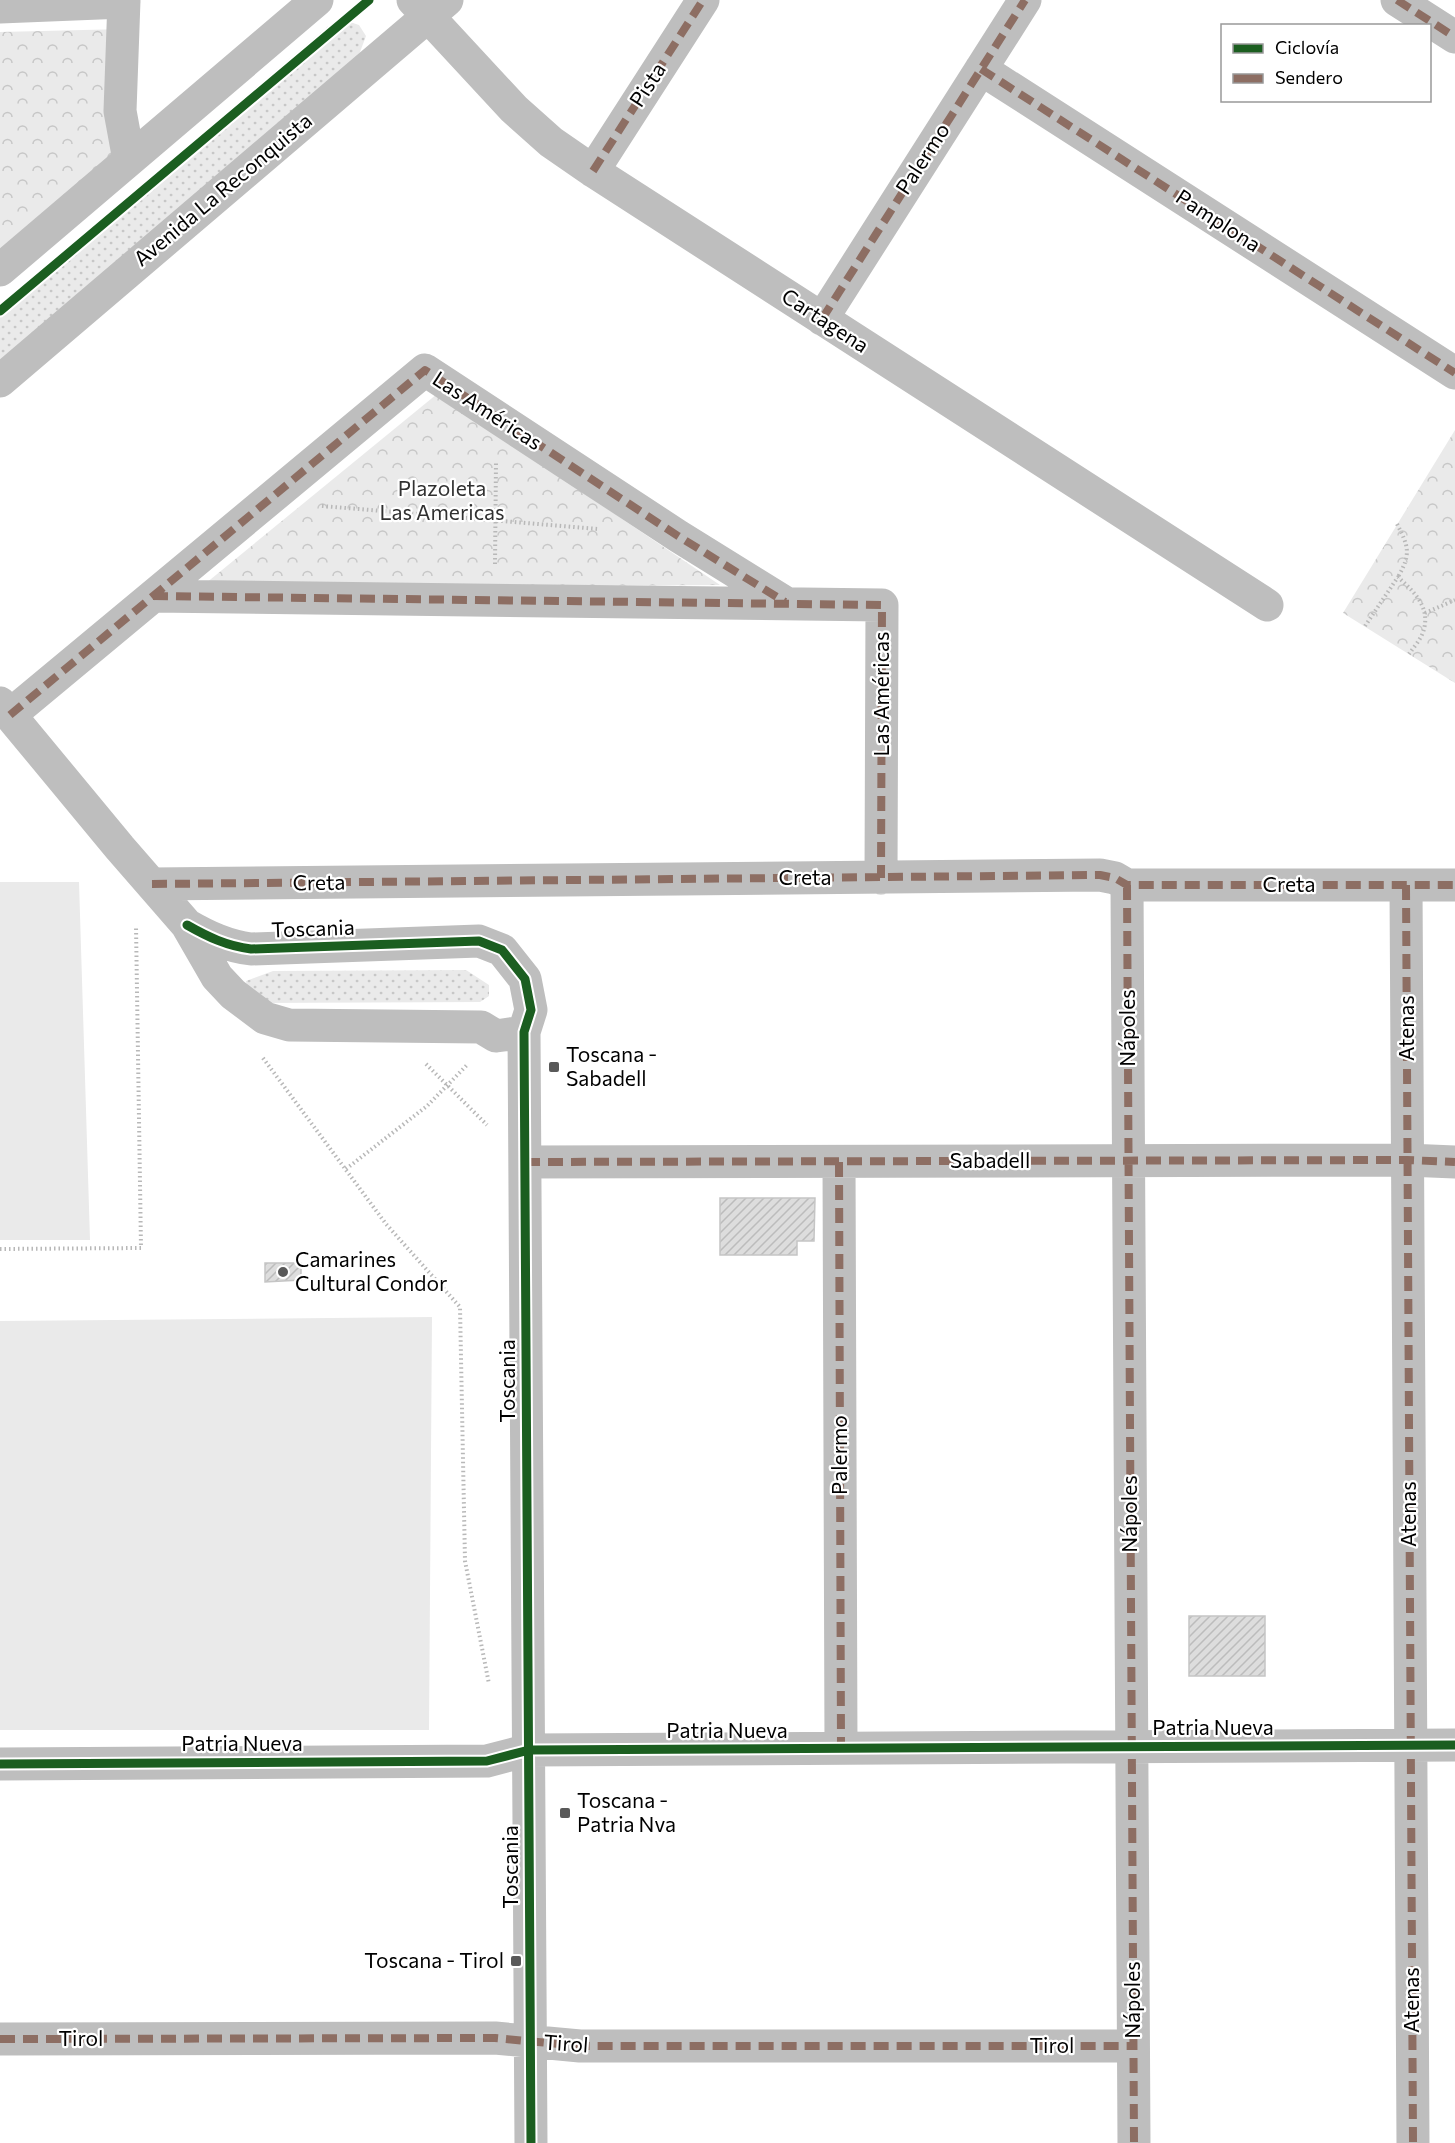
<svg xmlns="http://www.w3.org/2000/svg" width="1455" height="2143" viewBox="0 0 1455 2143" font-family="Commissioner,sans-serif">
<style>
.grass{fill:url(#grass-dots)}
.forest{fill:url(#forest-crowns)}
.pitch{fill:#eaeaea}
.building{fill:url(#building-hatch);stroke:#c5c5c5;stroke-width:1.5}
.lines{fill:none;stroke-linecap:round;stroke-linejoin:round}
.path{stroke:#b8b8b8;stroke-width:4;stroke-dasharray:1.5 3;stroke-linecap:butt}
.minor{stroke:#bebebe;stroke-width:33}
.quiet{stroke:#8d6e63;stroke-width:8;stroke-dasharray:15 8;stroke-linecap:butt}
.cycleway-casing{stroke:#fff;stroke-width:13}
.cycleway{stroke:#1b5e20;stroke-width:9}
.poi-dot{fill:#595959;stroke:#fff;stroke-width:2}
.labels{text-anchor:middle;stroke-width:4.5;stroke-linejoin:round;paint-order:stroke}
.street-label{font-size:21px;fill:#000;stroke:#fff}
.park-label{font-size:21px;fill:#303030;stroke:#fff}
.poi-label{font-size:21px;fill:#000;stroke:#fff;text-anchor:start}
</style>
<defs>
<pattern id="grass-dots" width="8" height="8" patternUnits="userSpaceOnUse" patternTransform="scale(1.5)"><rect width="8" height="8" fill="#eaeaea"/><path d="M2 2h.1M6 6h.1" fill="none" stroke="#c7c7c7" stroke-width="1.8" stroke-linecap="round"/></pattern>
<pattern id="forest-crowns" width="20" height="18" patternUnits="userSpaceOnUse" patternTransform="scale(1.5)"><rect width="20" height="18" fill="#eaeaea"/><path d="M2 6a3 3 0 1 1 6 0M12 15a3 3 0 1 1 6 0" fill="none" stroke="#c7c7c7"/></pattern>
<pattern id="building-hatch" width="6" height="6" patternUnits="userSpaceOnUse" patternTransform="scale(1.5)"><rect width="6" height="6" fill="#ddd"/><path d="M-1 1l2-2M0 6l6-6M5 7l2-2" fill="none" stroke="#bcbcbc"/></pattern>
</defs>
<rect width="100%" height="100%" fill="#fff"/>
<!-- grass -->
<path class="grass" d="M341,19L359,25L366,36L357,60L0,360V304L327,27Z
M466,970L489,985V996L480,1002L261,1003L248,993L246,981L273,971Z"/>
<!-- forest -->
<path class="forest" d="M125,29L135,166L0,282V32Z
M437,394L720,585L200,588Z
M1455,430V683L1343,613Z"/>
<!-- pitch -->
<path class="pitch" d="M0,882H79L90,1240H0Z
M432,1317L429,1730H0V1321Z"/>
<!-- building -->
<path class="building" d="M720,1198H815L814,1241H797V1255H720Z
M265,1263H301V1280L265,1282Z
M1189,1616H1265V1676H1189Z"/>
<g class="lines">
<!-- path -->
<path class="path" d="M322,506L598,529
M1397,524C1409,547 1411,554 1398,577
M495,564L496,461
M1425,613L1455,600
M1365,626L1398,577C1413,591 1430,606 1424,629C1422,638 1414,647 1409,654
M263,1058L386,1224L460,1307L465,1561L489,1684
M426,1064L487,1125
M346,1169L427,1106L468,1064
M0,1249L141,1248L136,926"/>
<!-- minor -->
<path class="minor" d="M124,0L120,111L129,160
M413,0L514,109L551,142L593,171L1267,605
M1397,0L1455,37
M0,7L124,2
M981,69L1455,373
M593,171L703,0
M0,270L317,0
M822,319L1025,0
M0,381L447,0
M153,596L882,605L881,878
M0,703L120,848L187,925L217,977L233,994L265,1018L289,1025L481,1027L496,1036L524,1032
M10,715L425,370L678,536L786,603
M152,884L1100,875L1115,878L1127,885H1455
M1127,885L1134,2143
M1406,885L1413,2143
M187,925C208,937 227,946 251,949L479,941L502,950L525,979L531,1010L524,1032L531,2143
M525,1162L1407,1160L1455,1162
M839,1162L841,1748
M0,1764L487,1761L529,1750L1455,1745
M0,2039L495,2038L580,2046H1133"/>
<!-- quiet -->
<path class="quiet" d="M1397,0L1455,37
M981,69L1455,373
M593,171L703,0
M822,319L1025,0
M153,596L882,605L881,878
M10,715L425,370L678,536L785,602
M152,884L1100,875L1115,878L1127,885H1455
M1127,885L1134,2143
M1406,885L1413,2143
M525,1162L1407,1160L1455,1162
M839,1162L841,1748
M0,2039L495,2038L580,2046H1133"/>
<defs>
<path id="cycleway" d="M0,311L369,0
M187,925C208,937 227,946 251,949L479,941L502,950L525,979L531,1010L524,1032L531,2143
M0,1764L487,1761L529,1750L1455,1745"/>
</defs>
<!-- cycleway casing -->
<use href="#cycleway" class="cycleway-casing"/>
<!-- cycleway -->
<use href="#cycleway" class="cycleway"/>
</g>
<!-- markers -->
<g class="poi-dot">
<rect x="548" y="1061" width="12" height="12" rx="3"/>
<circle cx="283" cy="1272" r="6"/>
<rect x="559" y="1807" width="12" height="12" rx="3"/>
<rect x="510" y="1955" width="12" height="12" rx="3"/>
</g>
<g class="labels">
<!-- street labels -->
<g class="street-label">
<text transform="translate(648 85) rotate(-57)" y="7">Pista</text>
<text transform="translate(923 159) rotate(-57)" y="7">Palermo</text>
<text transform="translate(223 190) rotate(-40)" y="7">Avenida La Reconquista</text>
<text transform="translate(1218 221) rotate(33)" y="7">Pamplona</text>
<text transform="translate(825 321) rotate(33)" y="7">Cartagena</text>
<text transform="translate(487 411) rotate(33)" y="7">Las Américas</text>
<text transform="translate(882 694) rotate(-90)" y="7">Las Américas</text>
<text x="805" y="885">Creta</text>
<text transform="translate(319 883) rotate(-1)" y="7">Creta</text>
<text x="1289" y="892">Creta</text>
<text transform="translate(313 929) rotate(-2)" y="7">Toscania</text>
<text transform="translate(1128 1028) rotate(-90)" y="7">Nápoles</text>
<text transform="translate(1407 1028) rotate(-90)" y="7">Atenas</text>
<text x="990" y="1168">Sabadell</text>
<text transform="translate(508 1381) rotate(-90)" y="7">Toscania</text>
<text transform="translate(840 1455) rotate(-90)" y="7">Palermo</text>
<text transform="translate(1130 1514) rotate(-90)" y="7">Nápoles</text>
<text transform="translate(1409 1514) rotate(-90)" y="7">Atenas</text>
<text x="1213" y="1735">Patria Nueva</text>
<text x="727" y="1738">Patria Nueva</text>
<text x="242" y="1751">Patria Nueva</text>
<text transform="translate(511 1867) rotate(-90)" y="7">Toscania</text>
<text transform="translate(1133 2000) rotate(-90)" y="7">Nápoles</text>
<text transform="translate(1412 2000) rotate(-90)" y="7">Atenas</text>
<text x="81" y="2046">Tirol</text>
<text transform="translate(566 2044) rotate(4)" y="7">Tirol</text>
<text x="1052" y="2053">Tirol</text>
</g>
<!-- park labels -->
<g class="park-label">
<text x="442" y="496">Plazoleta<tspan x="442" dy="24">Las Americas</tspan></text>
</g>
<!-- poi labels -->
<g class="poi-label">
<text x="566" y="1062">Toscana -<tspan x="566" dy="24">Sabadell</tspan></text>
<text x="295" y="1267">Camarines<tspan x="295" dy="24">Cultural Condor</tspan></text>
<text x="577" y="1808">Toscana -<tspan x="577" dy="24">Patria Nva</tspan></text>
<text x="504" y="1968" text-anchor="end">Toscana - Tirol</text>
</g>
</g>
<!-- legend -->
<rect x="1221" y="24" width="210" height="78" fill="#ffffff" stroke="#999999" stroke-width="1.5"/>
<rect x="1233" y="44" width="30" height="9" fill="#1b5e20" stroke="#999999" stroke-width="1.5"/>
<text x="1275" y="54" font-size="18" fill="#000000">Ciclovía</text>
<rect x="1233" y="74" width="30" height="9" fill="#8d6e63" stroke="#999999" stroke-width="1.5"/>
<text x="1275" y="84" font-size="18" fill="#000000">Sendero</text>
</svg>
